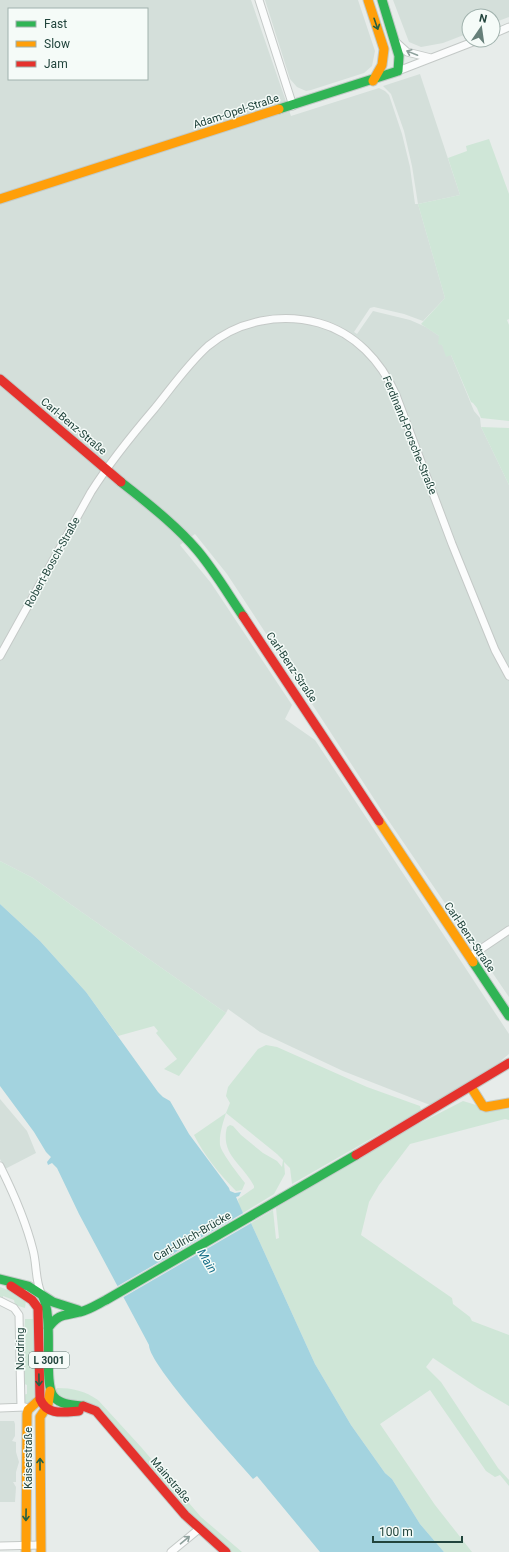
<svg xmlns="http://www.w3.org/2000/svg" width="509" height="1552" viewBox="0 0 509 1552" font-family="Roboto,sans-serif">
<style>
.built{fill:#d4dfda;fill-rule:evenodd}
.green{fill:#cfe6d7}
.water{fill:#a3d3df}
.pier{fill:#e7ecea}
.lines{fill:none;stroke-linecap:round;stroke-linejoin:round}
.street-casing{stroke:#c4c9c7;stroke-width:9}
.fast-casing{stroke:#c2cac7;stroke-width:11}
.slow-casing{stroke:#c2cac7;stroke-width:11}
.jam-casing{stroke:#c2cac7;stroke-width:11}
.street{stroke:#fbfcfc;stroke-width:7}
.fast{stroke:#30b455;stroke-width:9}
.slow{stroke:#ff9f0a;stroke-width:9}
.jam{stroke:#e5322d;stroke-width:9}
.oneway{stroke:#256042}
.oneway2{stroke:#8ea09c}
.labels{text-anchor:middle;stroke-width:3;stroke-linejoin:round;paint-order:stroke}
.shield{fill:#f5fbf8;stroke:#617b74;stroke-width:1}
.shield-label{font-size:10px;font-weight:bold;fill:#21443c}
.street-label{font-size:11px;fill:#21443c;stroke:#f5fbf8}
.water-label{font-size:12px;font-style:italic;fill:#136d87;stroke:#f5fbf8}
</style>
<rect width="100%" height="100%" fill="#e7ecea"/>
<!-- built -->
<path class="built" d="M0,0H251L291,116L379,88L385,91L389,95L402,134L410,167L415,204H418L412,166L404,131L391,94L383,86L420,74L460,195L418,204L445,298L423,321L404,314L374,307L370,308L354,332L357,334L373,311L410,320L426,327L439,336L442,345L451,355L474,411L480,418L481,427L509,485V997L382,811L227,574L195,534L180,545L211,583L292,705L285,719L315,740L509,1034V1054L503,1059L500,1062L430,1105L343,1071L260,1032L228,1009L226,1013L33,878L0,861ZM9,9H147V79H9Z
M265,0H358L375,51L372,66L364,73L311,90L306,91L297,87L290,79Z
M393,0H509V17L493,23V16H469V33L443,43L421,47L409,42Z
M0,1099L27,1131L36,1153L5,1169L0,1159Z
M0,1421H14L15,1424V1436L12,1441L16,1442V1452L19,1462L16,1472V1482H13L16,1487L15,1502H0Z"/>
<!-- green -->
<path class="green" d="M489,139L509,194V319L507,320L509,325V421L481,418L477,408L473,403L471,402L451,355L446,357L442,345L438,344L439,336L421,324L445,298L418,204L460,195L448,158L467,151L466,146Z
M481,427L509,428V485Z
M0,861L33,878L226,1013L179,1076L164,1069L177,1059L156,1033L158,1031L154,1026L118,1036L86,992L40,941L0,904Z
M266,1045L277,1047L367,1087L420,1106L421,1110L292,1184L290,1168L284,1162L285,1174L274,1194L243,1213L239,1206L238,1199L254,1188V1186C243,1164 220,1155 227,1127L230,1125L233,1126L241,1135L263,1153L277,1161L282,1167L283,1160L277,1154L226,1113C223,1123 219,1134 220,1145C222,1154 239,1175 245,1183L242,1190L236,1191C220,1175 204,1155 194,1135L226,1113L230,1103L226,1096L228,1087L258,1049Z
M463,1101L476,1105L482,1112L509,1109V1120L505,1119L410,1144L379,1185L369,1202L361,1235L452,1298L453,1304L470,1317L472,1321L509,1335V1406L478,1388L433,1358L426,1367L441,1382L498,1468L509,1480V1486L500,1475L495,1477L486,1471L430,1390L380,1424L435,1505L472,1552H444L420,1524L392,1479L385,1473L351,1425L315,1364L251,1223L273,1210L276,1239L279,1238L276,1208L395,1136Z
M0,1287L13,1292L26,1300L25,1308L15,1305L14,1300L3,1296V1300L0,1299Z
M25,1319H34L35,1395L29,1404L23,1406L22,1395L27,1394V1385L22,1383V1378L24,1377V1349H22V1340L24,1339Z
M57,1388C73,1388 85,1391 98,1400L141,1447L201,1517L242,1552H231L196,1521L96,1407L62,1400L54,1392Z"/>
<!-- water -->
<path class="water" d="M0,904L40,941L86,992L158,1092L163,1097L170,1101L189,1134L229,1188L230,1191L235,1193L241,1192L239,1196L236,1197L243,1213L251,1223L315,1364L351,1425L385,1473L392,1479L420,1524L444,1552H320L257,1476L253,1479C236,1459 148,1364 149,1345L79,1214L57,1168L52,1163L48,1165L47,1162L51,1157L46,1152L34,1132L0,1086Z"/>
<!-- pier -->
<path class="pier" d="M245,1212L253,1222L122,1298L116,1287Z"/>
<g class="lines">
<defs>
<path id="street" d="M259,0L293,106
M493,34L509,27
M396,42L407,52L431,58
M398,71L478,40
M0,656L91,492C110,462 132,435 155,408C172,387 188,364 208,346C239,320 281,313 319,323C355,333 381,361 396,395L452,544L495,650L509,676
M469,957L509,930
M0,1166C13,1192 26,1222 33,1250C37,1265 35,1279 41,1293
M0,1301L14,1308L19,1315L21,1407
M0,1408L25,1407
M0,1546L41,1545
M171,1552L199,1529"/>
<path id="fast" d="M382,0L399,56L398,71
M279,109L398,71
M121,482C147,503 175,524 197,550C214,570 228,594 243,616
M473,962L509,1016
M0,1279L28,1286L42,1295C55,1317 42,1383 54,1397C61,1405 73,1405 83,1406
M42,1295L53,1302L78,1310
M48,1328C59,1313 64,1316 80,1312C89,1310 98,1304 106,1300L356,1155"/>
<path id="slow" d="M368,0L384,49L382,65L373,81
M0,199L279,109
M379,821L473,962
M471,1087L483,1106L486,1107L509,1103
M26,1552L27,1414L28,1410L40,1399
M41,1552L40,1417L48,1405L50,1391"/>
<path id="jam" d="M0,379L121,482
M243,616L379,821
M356,1155L509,1063
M11,1286L32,1300L38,1308L40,1399C47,1416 64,1412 79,1411
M83,1406L96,1411L185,1515L226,1552"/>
</defs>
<!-- street casing -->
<use href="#street" class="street-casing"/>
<!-- fast casing -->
<use href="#fast" class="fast-casing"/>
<!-- slow casing -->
<use href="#slow" class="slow-casing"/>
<!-- jam casing -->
<use href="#jam" class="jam-casing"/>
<!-- street -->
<use href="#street" class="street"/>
<!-- fast -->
<use href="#fast" class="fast"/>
<!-- slow -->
<use href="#slow" class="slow"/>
<!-- jam -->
<use href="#jam" class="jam"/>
</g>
<!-- one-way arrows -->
<defs><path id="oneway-shaft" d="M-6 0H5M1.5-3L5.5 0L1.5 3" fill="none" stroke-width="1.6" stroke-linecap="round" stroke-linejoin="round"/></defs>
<g class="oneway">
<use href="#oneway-shaft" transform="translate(376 24) rotate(71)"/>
<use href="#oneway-shaft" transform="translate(39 1380) rotate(89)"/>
<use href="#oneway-shaft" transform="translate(40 1464) rotate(-90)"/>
<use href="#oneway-shaft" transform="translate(26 1515) rotate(91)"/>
</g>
<g class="oneway2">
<use href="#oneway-shaft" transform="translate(412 53) rotate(-158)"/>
<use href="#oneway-shaft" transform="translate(185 1540) rotate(-40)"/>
</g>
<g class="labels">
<!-- shield labels -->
<rect class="shield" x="29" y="1352" width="40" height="16" rx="3"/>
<g class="shield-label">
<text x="49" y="1364">L 3001</text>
</g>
<!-- street labels -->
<g class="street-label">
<text transform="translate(236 111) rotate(-18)" y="4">Adam-Opel-Straße</text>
<text transform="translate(74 426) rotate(40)" y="4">Carl-Benz-Straße</text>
<text transform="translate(410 435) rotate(68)" y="4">Ferdinand-Porsche-Straße</text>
<text transform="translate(52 562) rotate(-61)" y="4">Robert-Bosch-Straße</text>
<text transform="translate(292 667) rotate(56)" y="4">Carl-Benz-Straße</text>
<text transform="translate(470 937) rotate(56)" y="4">Carl-Benz-Straße</text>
<text transform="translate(192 1236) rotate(-30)" y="4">Carl-Ulrich-Brücke</text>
<text transform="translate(20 1349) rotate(-90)" y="4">Nordring</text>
<text transform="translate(28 1458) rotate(-90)" y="4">Kaiserstraße</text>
<text transform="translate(171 1480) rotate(50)" y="4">Mainstraße</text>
</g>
<!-- water labels -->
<g class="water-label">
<text transform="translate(207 1261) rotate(59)" y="4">Main</text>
</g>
</g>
<!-- legend -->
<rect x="8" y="8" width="140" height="72" fill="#f5fbf8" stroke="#a0b2ad"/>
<rect x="16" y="21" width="20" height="6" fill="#30b455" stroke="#a0b2ad"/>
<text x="44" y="28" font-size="12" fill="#21443c">Fast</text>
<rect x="16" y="41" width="20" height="6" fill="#ff9f0a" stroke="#a0b2ad"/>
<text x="44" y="48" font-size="12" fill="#21443c">Slow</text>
<rect x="16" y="61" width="20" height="6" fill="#e5322d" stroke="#a0b2ad"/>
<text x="44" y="68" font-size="12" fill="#21443c">Jam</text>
<!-- north arrow -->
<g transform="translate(481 28) rotate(13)"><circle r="19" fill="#f5fbf8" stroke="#a0b2ad"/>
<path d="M0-3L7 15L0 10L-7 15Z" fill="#667f79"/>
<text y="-6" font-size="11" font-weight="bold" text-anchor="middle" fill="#21443c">N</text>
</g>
<!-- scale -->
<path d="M373 1536v6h89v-6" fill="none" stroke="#21443c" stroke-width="2"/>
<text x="379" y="1536" font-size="12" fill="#21443c" stroke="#f5fbf8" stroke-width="3" paint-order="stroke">100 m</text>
</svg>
